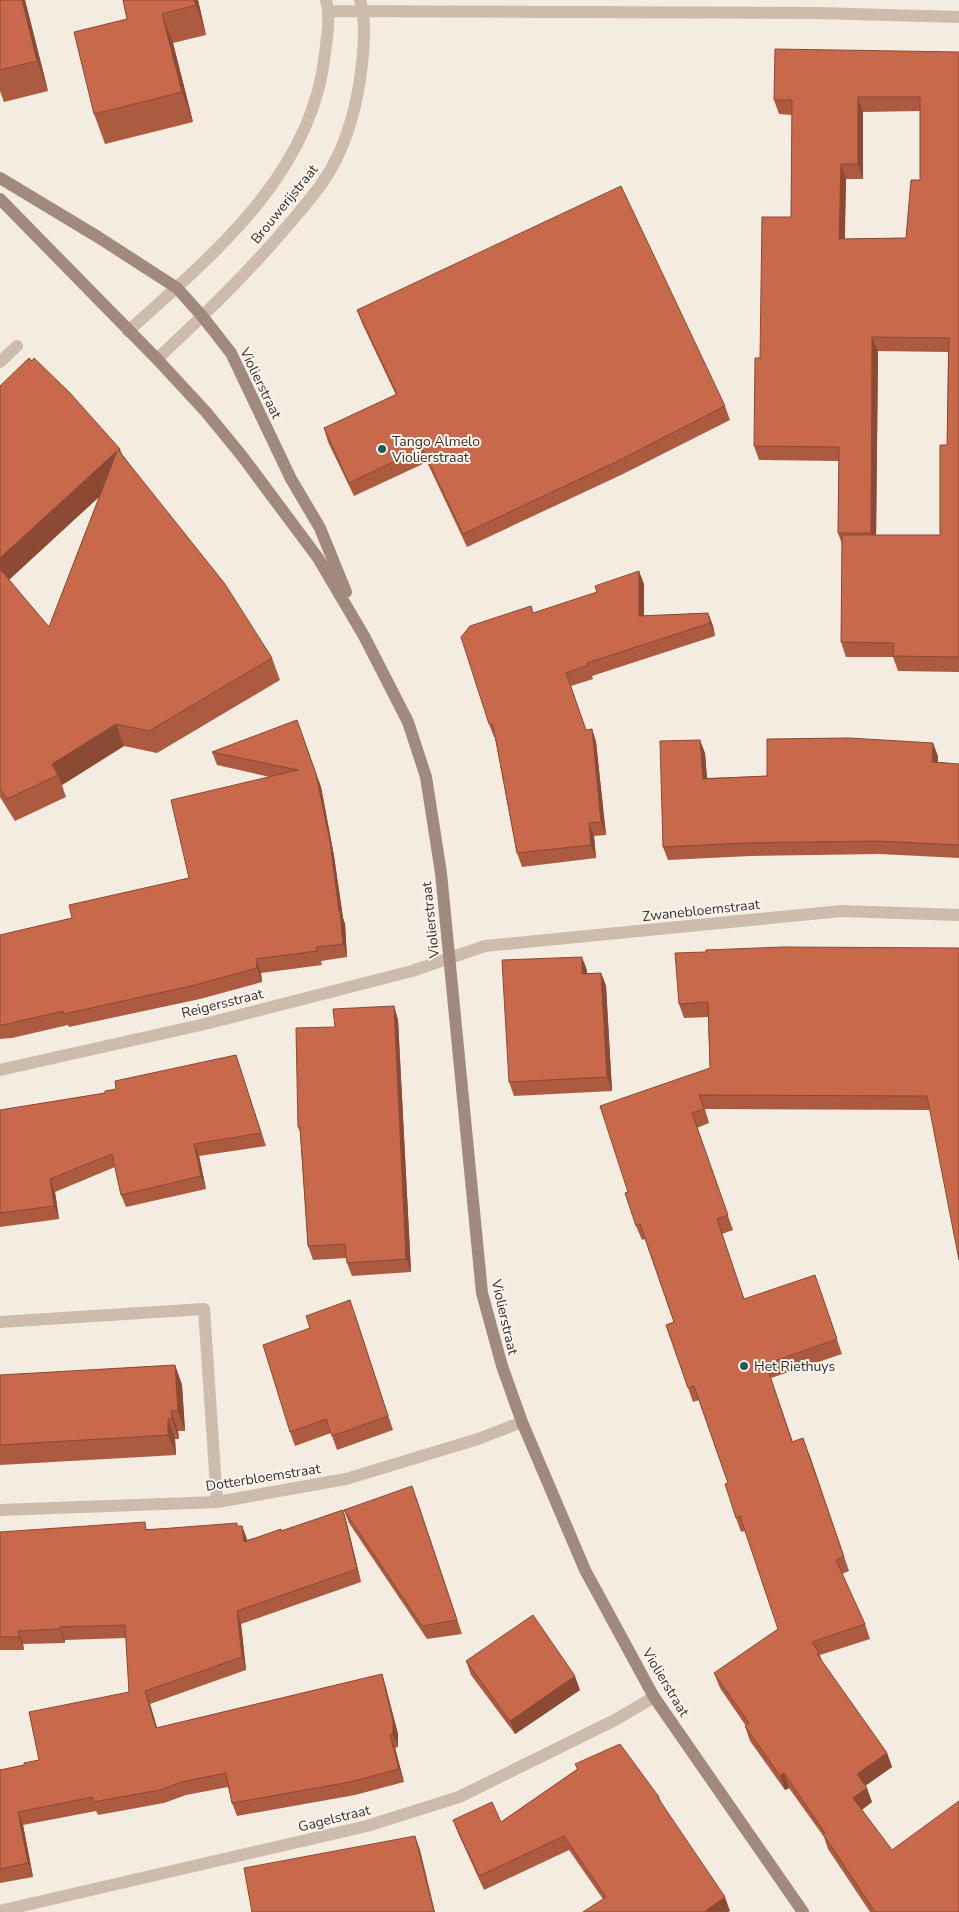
<svg xmlns="http://www.w3.org/2000/svg" width="959" height="1912" viewBox="0 0 959 1912" font-family="'Nunito Sans',sans-serif">
<style>
.lines{fill:none;stroke-linecap:round;stroke-linejoin:round}
.service{stroke:#cdbbac;stroke-width:12}
.minor{stroke:#cdbbac;stroke-width:12}
.secondary{stroke:#a18a7d;stroke-width:12}
.wall{fill:#ac5a40;fill-rule:evenodd}
.shaded-wall{fill:#8c4a34}
.building{fill:#c8694b;stroke:#8c4a34;fill-rule:evenodd}
.poi-dot{fill:#1f5a5e;stroke:#fbf5ee;stroke-width:2}
.labels{text-anchor:middle;stroke-width:4;stroke-linejoin:round;paint-order:stroke}
.street-label{font-size:14px;fill:#3b302b;stroke:#fbf5ee}
.poi-label{font-size:14px;fill:#3b302b;stroke:#fbf5ee;text-anchor:start}
</style>
<rect width="100%" height="100%" fill="#f4ebe1"/>
<g class="lines">
<!-- service -->
<path class="service" d="M0,1322L204,1309L217,1502"/>
<!-- minor -->
<path class="minor" d="M329,11L817,13L959,17
M128,331C213,255 313,173 325,53C327,35 331,17 326,0
M157,359C203,316 249,272 290,223C304,206 320,189 331,169C349,137 358,101 362,64C364,43 366,20 360,0
M0,362L17,346
M0,1070L205,1024L412,971L485,946L842,911L959,915
M0,1510L217,1502L346,1479L478,1439L522,1422
M0,1911L367,1826L459,1797L615,1720L654,1697"/>
<!-- secondary -->
<path class="secondary" d="M0,178L98,237L177,288L202,316L231,353L291,479L320,528L346,592
M0,199L157,359L206,412L242,456L318,558L364,636L408,722L426,777L441,873L482,1293L502,1366L522,1422L585,1570L654,1697L803,1912"/>
</g>
<!-- wall -->
<path class="wall" d="M0,0H25L48,91L4,102L0,91Z
M123,0H198L206,35L173,43L193,122L105,144L94,114L127,19Z
M959,52V672L898,671L893,657H846L841,642L842,544L838,533L839,461L759,460L754,446L760,358L791,217L792,115L779,114L774,100ZM920,111V180L906,238L845,239L846,179H863V112ZM878,351L948,352L947,445L940,535H876Z
M357,310L725,406L730,420L623,474L467,547L427,462L354,496L328,442L324,428L396,395L362,323Z
M0,386L120,449L122,454L272,658L280,680L157,753L124,746L62,785L66,797L15,821L0,797ZM99,497L49,627L9,580Z
M644,584V616L708,613L713,626L715,636L592,676L593,679L571,686L586,730L592,729L596,742L606,835L594,836L596,858L522,867L517,853L495,737H494L489,724L531,606L533,613Z
M297,720L321,787L334,856L343,918L345,924L347,957L321,961L322,965L261,973L262,982L200,999L69,1027L68,1025L12,1038L0,1039V935L72,918L189,878L270,777L217,765L212,752Z
M705,753L707,778L767,776L938,756V762L959,764V858L880,854L750,856L668,860L663,847Z
M959,948L930,1110L705,1109L709,1123L697,1128L733,1230L722,1234L744,1299L815,1275L842,1354L771,1378L793,1442L809,1453L849,1571L842,1574L865,1624L870,1639L820,1655L822,1661L887,1753L892,1767L865,1786L872,1802L862,1810L892,1850L959,1912H870L828,1849L824,1837L789,1788L785,1790L750,1741L745,1726H746L720,1688L714,1673L778,1629L745,1531L741,1532L736,1518L728,1483L699,1400L693,1402L666,1325L674,1322L645,1239L642,1240L636,1226L628,1192L710,1068L708,1017L684,1018L679,1004Z
M587,970V973H601L606,986L612,1091L514,1096L509,1082Z
M394,1006L398,1020L411,1272L352,1276L347,1263V1258L313,1260L308,1246L300,1132L298,1127L335,1027Z
M236,1055L266,1146L199,1156L206,1189L126,1207L121,1195L115,1167L55,1192L59,1219L0,1227V1110L105,1093L116,1089Z
M355,1314L393,1430L337,1450L331,1433L295,1446L290,1432Z
M175,1365L182,1385L185,1431H178L179,1439H175L176,1455L0,1465V1375Z
M417,1500L462,1634L427,1639L349,1523L344,1510Z
M343,1510L347,1524L361,1582L241,1624L246,1670L150,1704L157,1728L382,1674L386,1688L398,1734V1747L395,1748L404,1782L355,1795L237,1816L232,1803L228,1787L186,1795L164,1803L98,1815L96,1811L23,1825L33,1877L0,1883V1770L24,1765L39,1760L129,1692L126,1638L65,1640V1643L23,1644L24,1650H0V1532L148,1529L242,1526L247,1540L281,1531Z
M466,1661L580,1690L515,1734L471,1675Z
M575,1764L659,1797L661,1802L730,1911L603,1899L569,1850L484,1890L458,1833L453,1820L501,1822L577,1769Z"/>
<!-- shaded-wall -->
<path class="shaded-wall" d="M22,0H25L48,91L37,61Z
M194,0H198L206,35L196,5Z
M162,14L173,43L193,122L182,92Z
M858,97L863,112V179L858,164Z
M841,164L846,179L844,254L839,239Z
M872,337L878,351L876,548L871,533Z
M117,451L125,473L3,585L0,578V558Z
M639,571L644,584V629L639,616Z
M708,613L713,626L715,636L710,623Z
M116,724L124,746L62,785L58,775L52,764Z
M592,729L596,742L606,835L601,822Z
M700,740L705,753L708,792L703,779Z
M933,743L938,756L937,775L932,762Z
M316,774L321,787L334,856L343,918L345,924L347,957L343,944L339,911Z
M589,823L594,836L596,858L591,845Z
M582,957L587,970V987L582,974Z
M256,959L261,973L262,982L257,968Z
M601,973L606,986L612,1091L607,1077Z
M394,1006L398,1020L411,1272L406,1259Z
M194,1144L199,1156L206,1189L201,1176Z
M50,1179L55,1192L59,1219L54,1206Z
M175,1365L182,1385L185,1431L178,1411Z
M171,1411L178,1431L179,1439L172,1419Z
M168,1419L175,1439L176,1455L168,1435Z
M343,1510L347,1524L361,1582L357,1569Z
M242,1526L247,1539L248,1555L244,1542Z
M237,1611L241,1624L246,1670L242,1657Z
M60,1627L65,1640V1643L60,1629Z
M18,1631L23,1644L24,1650L19,1637Z
M382,1674L386,1688L398,1734V1747L393,1734Z
M575,1676L580,1690L515,1734L510,1721Z
M145,1691L150,1704L161,1741L156,1728Z
M390,1735L395,1748L404,1782L399,1769Z
M887,1753L892,1767L862,1788L857,1774Z
M784,1773L789,1788L785,1790L780,1776Z
M867,1788L872,1802L858,1812L853,1798Z
M18,1812L23,1825L33,1877L28,1863Z
M415,1836L420,1850L435,1912H434Z
M725,1897L730,1911L728,1912H704Z"/>
<!-- building -->
<path class="building" d="M0,0H22L37,61L0,70Z
M123,0H194L196,5L162,14L182,92L94,114L74,32L127,19Z
M775,49L959,52V657L893,656L894,643L841,642L842,535H940V445H947L949,338L872,337L871,533H838L839,447L754,446L755,358H760L762,217H791L792,100H774ZM858,97H920V180H911L906,238L839,239L841,164H858Z
M621,186L725,406L618,461L463,534L422,448L349,483L324,428L397,394L357,310Z
M29,358L32,361L34,358L70,393L120,449L118,450L225,584L272,658L149,731L116,724L52,764L58,775L7,799L0,788V569L49,627L117,451L0,558V386Z
M639,571V616L708,613L710,623L587,663L588,665L566,673L586,730L592,729L601,822L589,823L591,845L517,853L493,725L489,724L461,637L470,626L531,606L533,613L597,592L595,586Z
M297,720L316,774L330,842L339,911H340L343,944L316,947L317,951L256,959L257,968L195,985L64,1014L63,1011L7,1024L0,1025V935L72,918L69,905L189,878L171,800L298,770L212,752Z
M849,738L933,743L932,762L959,764V845L875,841L745,843L663,847L660,741L700,740L703,779L767,776V739Z
M783,947L959,948V1260L927,1096L699,1095L704,1109L692,1113L728,1215L717,1219L744,1299L815,1275L837,1339L766,1364L792,1442L803,1438L844,1557L836,1560L865,1624L812,1642L819,1653L817,1654L887,1753L857,1774L867,1788L853,1798L892,1850L959,1801V1912H875L823,1834L825,1833L784,1773L780,1776L745,1726L749,1723L714,1673L778,1629L740,1516L736,1518L725,1484L728,1483L694,1386L688,1388L666,1325L674,1322L640,1224L636,1226L625,1193L628,1192L600,1106L710,1068L708,1002L679,1004L675,953L706,952V950Z
M582,957V974L601,973L607,1077L509,1082L502,960Z
M394,1006L406,1259L347,1263L345,1244L308,1246L300,1127H298L296,1028L335,1027L333,1009Z
M236,1055L261,1133L194,1144L201,1176L121,1195L112,1154L50,1179L54,1206L0,1213V1110L105,1093V1091L116,1089L115,1081Z
M350,1300L388,1416L332,1436L326,1419L290,1432L263,1345L310,1328L306,1316Z
M175,1365L178,1411H171L172,1419H168V1435L0,1445V1375Z
M412,1486L457,1620L422,1626L344,1510Z
M343,1510L357,1569L237,1611L242,1657L145,1691L156,1728L382,1674L393,1721V1734L390,1735L399,1769L350,1782L232,1803L226,1773L181,1782L160,1790L93,1802V1797L18,1812L28,1863L0,1869V1770L24,1765V1763L39,1760L29,1712L129,1692L125,1625L60,1627V1629L18,1631L19,1637H0V1532L145,1522L146,1530L237,1523V1526H242L244,1542L281,1529V1531Z
M533,1615L575,1676L510,1721L466,1661Z
M620,1744L659,1797L658,1798L725,1897L704,1912H583L606,1897L564,1836L479,1876L453,1820L492,1802L501,1822L578,1769L575,1764Z
M415,1836L434,1912H252L244,1868Z"/>
<!-- markers -->
<g class="poi-dot">
<circle cx="382" cy="449" r="5"/>
<circle cx="744" cy="1366" r="5"/>
</g>
<g class="labels">
<!-- street labels -->
<g class="street-label">
<text transform="translate(284 204) rotate(-51)" y="5">Brouwerijstraat</text>
<text transform="translate(261 383) rotate(64)" y="5">Violierstraat</text>
<text transform="translate(701 910) rotate(-6)" y="5">Zwanebloemstraat</text>
<text transform="translate(430 920) rotate(-96)" y="5">Violierstraat</text>
<text transform="translate(222 1003) rotate(-14)" y="5">Reigersstraat</text>
<text transform="translate(505 1317) rotate(77)" y="5">Violierstraat</text>
<text transform="translate(263 1477) rotate(-9)" y="5">Dotterbloemstraat</text>
<text transform="translate(666 1682) rotate(59)" y="5">Violierstraat</text>
<text transform="translate(334 1818) rotate(-14)" y="5">Gagelstraat</text>
</g>
<!-- poi labels -->
<g class="poi-label">
<text x="392" y="446">Tango Almelo<tspan x="392" dy="16">Violierstraat</tspan></text>
<text x="754" y="1371">Het Riethuys</text>
</g>
</g>
</svg>
